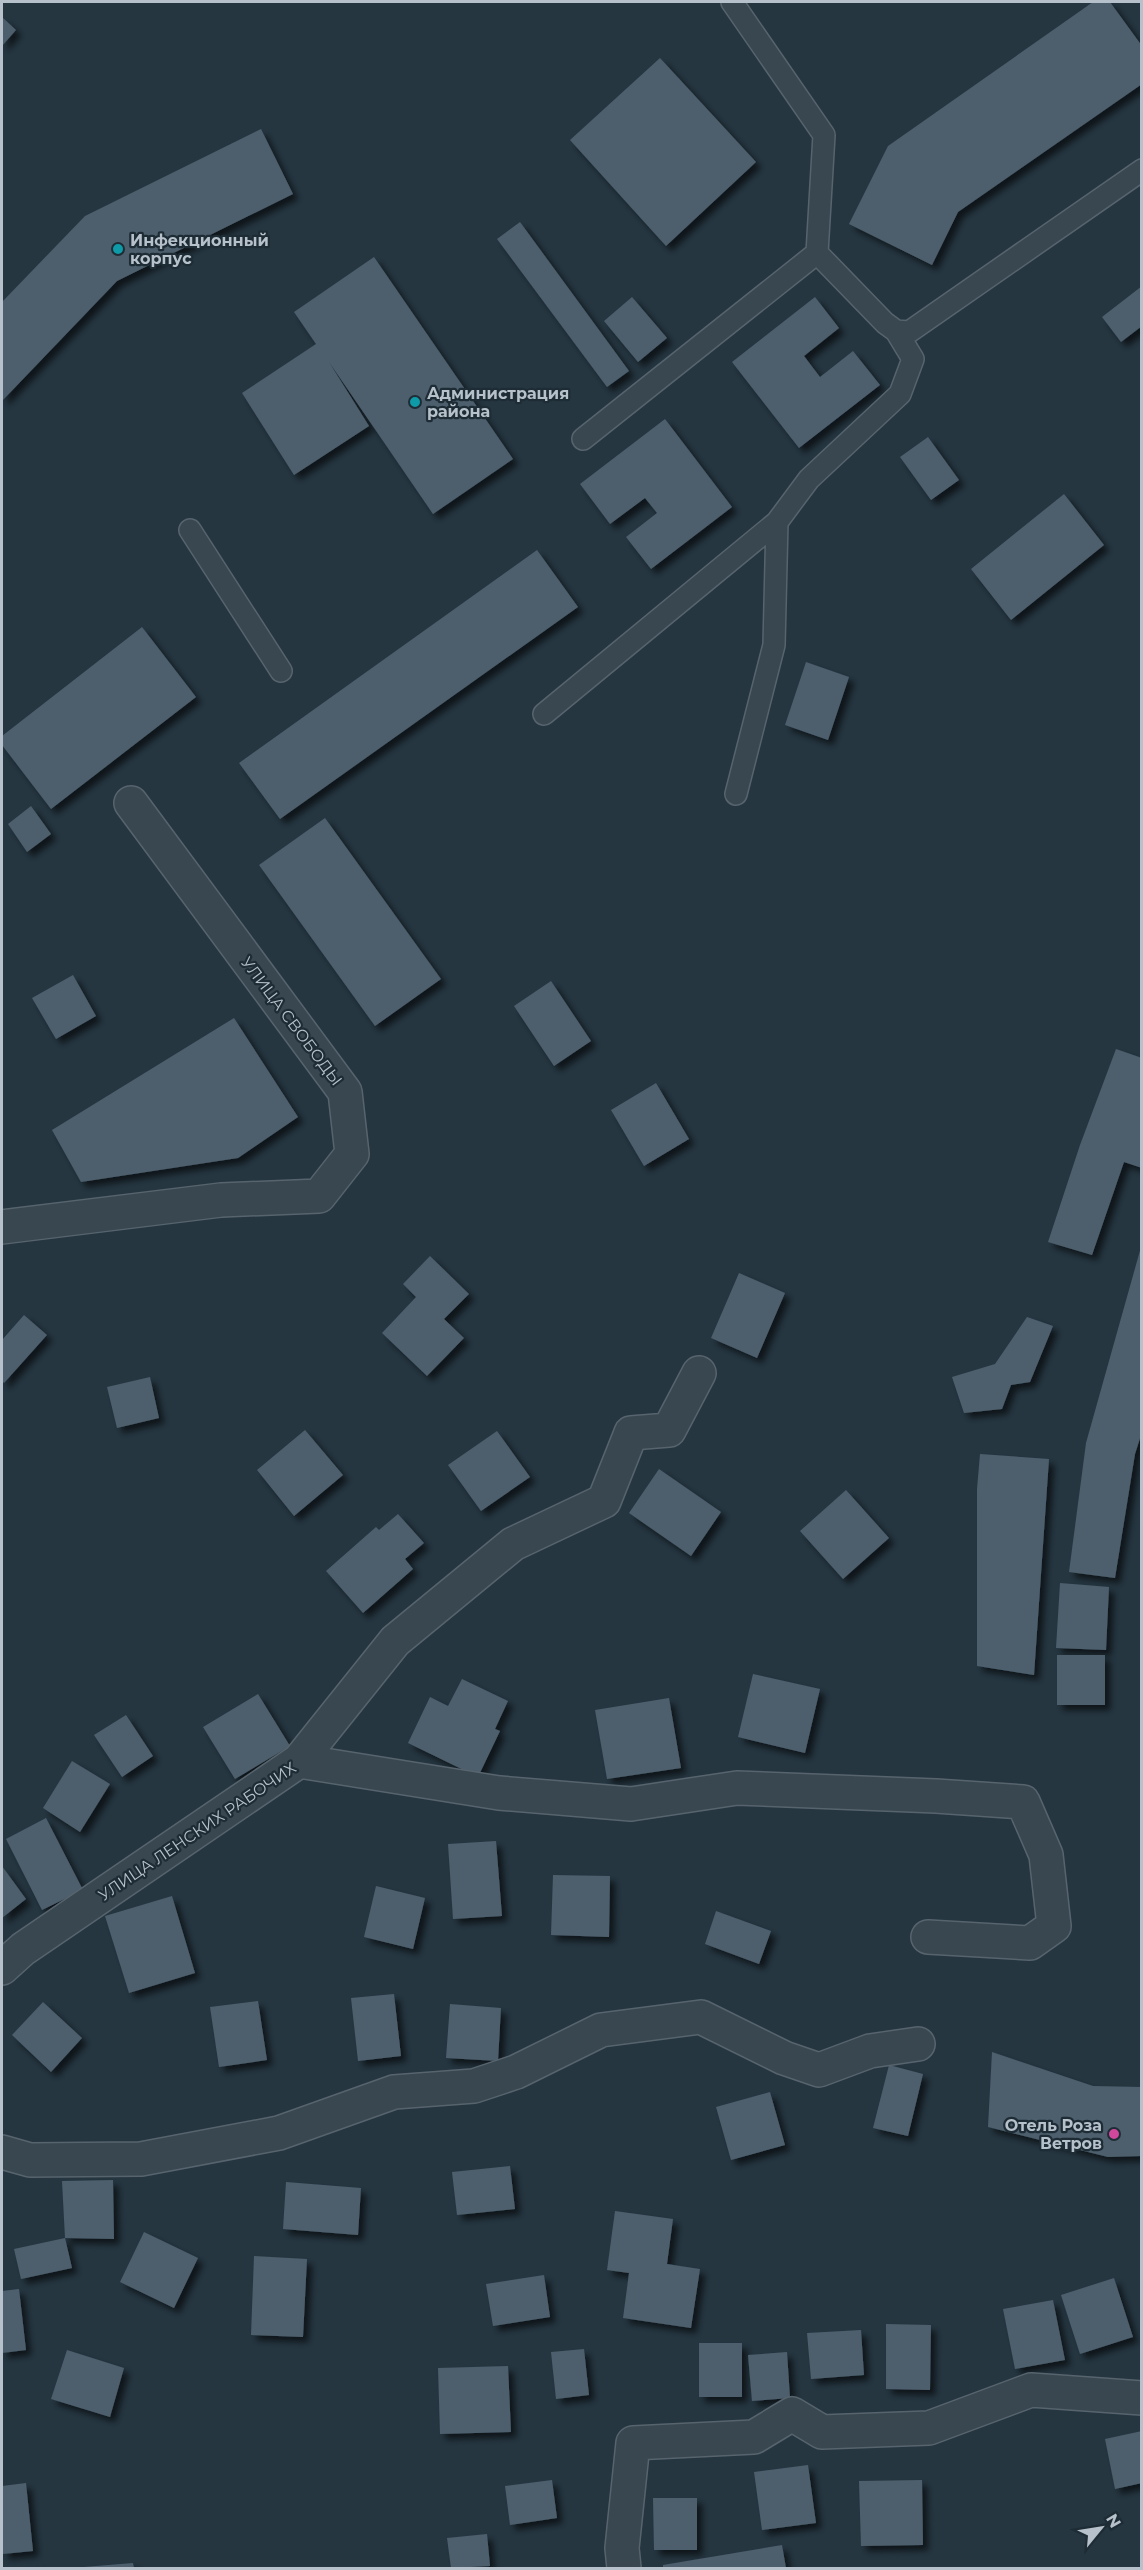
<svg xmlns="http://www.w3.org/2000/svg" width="1143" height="2570" viewBox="0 0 1143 2570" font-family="Montserrat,sans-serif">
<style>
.building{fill:#4d5f6c;filter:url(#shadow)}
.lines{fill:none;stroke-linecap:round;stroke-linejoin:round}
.lane-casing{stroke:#57646e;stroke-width:24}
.street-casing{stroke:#57646e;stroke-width:36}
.lane{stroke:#394751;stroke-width:21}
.street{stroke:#394751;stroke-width:33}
.culture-dot{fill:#0f9aa8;stroke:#1e2c36;stroke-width:2}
.hotel-dot{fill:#d1479c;stroke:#1e2c36;stroke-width:2}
.labels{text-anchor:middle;stroke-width:4.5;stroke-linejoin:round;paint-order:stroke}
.poi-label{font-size:16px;font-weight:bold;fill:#b6c1cb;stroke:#1e2c36;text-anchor:start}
.street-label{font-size:16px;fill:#b6c1cb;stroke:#1e2c36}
</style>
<defs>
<filter id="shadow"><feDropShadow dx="5.5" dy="5.5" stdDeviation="3" flood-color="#0009"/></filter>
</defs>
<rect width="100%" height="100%" fill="#253641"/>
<!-- building -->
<path class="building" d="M1093,2H1110L1142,46V84L958,212L932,265L849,224L888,146Z
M2,17L16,30L2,46Z
M660,58L756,162L666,246L570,140Z
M261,129L293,194L117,281L2,401V302L85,216Z
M520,222L629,371L607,387L497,239Z
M374,257L513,459L433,514L329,362L369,426L294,475L242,393L316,344L294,312Z
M1142,286V326L1121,342L1102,317Z
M632,297L667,338L638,362L604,321Z
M815,297L839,328L804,356L820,377L853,351L880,385L799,448L732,362Z
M665,419L732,507L651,569L626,537L657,513L645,498L610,524L580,484Z
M928,437L959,480L931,500L900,457Z
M1064,494L1104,545L1011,620L971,569Z
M537,550L578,607L280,819L239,763Z
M142,627L196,697L51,809L2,745V736Z
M806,662L849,677L828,740L785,725Z
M31,806L51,834L27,852L8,824Z
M325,818L441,979L375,1026L259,865Z
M73,975L96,1016L56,1039L32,998Z
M551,981L591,1041L554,1066L514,1006Z
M234,1018L298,1117L238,1158L81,1182L52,1130Z
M1116,1049L1142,1058V1168L1124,1162L1092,1255L1048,1242L1080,1145Z
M656,1083L689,1139L644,1166L611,1110Z
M1141,1247L1142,1432L1135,1454L1115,1578L1069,1572L1086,1443Z
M430,1256L469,1294L444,1319L464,1338L427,1376L382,1333L416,1297L403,1284Z
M739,1273L785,1293L757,1358L711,1338Z
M24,1315L47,1335L4,1383L2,1381V1340Z
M1027,1317L1053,1326L1030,1382L1011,1385L1002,1409L964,1413L952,1377L995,1364Z
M150,1377L159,1418L117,1428L107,1387Z
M305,1430L343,1475L294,1516L257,1470Z
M497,1431L530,1477L481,1511L448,1465Z
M980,1454L1049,1459L1034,1675L977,1666V1489Z
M659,1469L721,1512L691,1556L629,1513Z
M846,1490L889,1538L843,1579L800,1531Z
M398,1514L424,1543L405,1559L413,1569L363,1613L326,1571L376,1527L379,1530Z
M1060,1583L1109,1587L1106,1650L1056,1648Z
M1057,1655H1105V1705H1057Z
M753,1674L820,1689L805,1753L738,1737Z
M462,1679L508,1701L495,1729L500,1731L478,1777L408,1743L430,1697L448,1706Z
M258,1694L290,1746L235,1779L203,1727Z
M669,1698L681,1768L607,1779L595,1710Z
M126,1715L153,1756L122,1777L94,1735Z
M72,1761L110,1784L80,1832L43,1808Z
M46,1818L83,1890L42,1910L6,1839Z
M496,1841L502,1916L453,1919L448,1844Z
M2,1866L26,1899L2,1918Z
M553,1875L610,1876L609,1937L551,1935Z
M376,1886L425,1898L413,1949L364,1937Z
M172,1896L195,1973L129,1993L105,1916Z
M716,1911L771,1931L759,1964L705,1944Z
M394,1994L401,2056L358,2061L351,1998Z
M258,2001L267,2060L219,2067L210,2007Z
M43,2002L82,2038L51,2072L12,2035Z
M450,2004L501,2008L498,2061L446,2058Z
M992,2052L1093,2086L1142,2087V2156L1108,2157L988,2127Z
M889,2065L923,2074L908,2136L873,2128Z
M770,2092L785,2145L731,2160L716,2107Z
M510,2166L515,2209L457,2215L452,2172Z
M113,2180L114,2239L65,2238L62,2181Z
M286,2182L361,2188L358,2235L283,2229Z
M615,2211L673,2219L667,2264L700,2269L691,2328L623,2318L629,2273L607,2270Z
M144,2232L198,2258L174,2308L120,2282Z
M65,2238L72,2268L21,2279L14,2249Z
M254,2256L307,2259L303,2337L251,2335Z
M544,2275L550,2317L493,2326L486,2284Z
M1114,2278L1133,2337L1080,2354L1061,2295Z
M19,2289L26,2350L2,2353V2291Z
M1053,2300L1065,2360L1015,2369L1003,2309Z
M886,2324L931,2325L930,2390L886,2389Z
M861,2330L864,2375L811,2379L807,2333Z
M699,2343H742V2397H699Z
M584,2349L589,2395L556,2399L551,2352Z
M67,2350L124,2368L110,2417L51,2399Z
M787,2352L790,2398L752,2401L748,2355Z
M508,2366L511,2432L440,2434L438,2368Z
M1142,2431V2483L1115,2489L1105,2439Z
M808,2465L816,2523L762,2530L754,2472Z
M552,2480L557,2518L510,2525L505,2486Z
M922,2480L923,2545L861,2546L859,2481Z
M26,2483L33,2551L3,2554L2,2486Z
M653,2498H697V2550H654Z
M487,2534L490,2566L451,2568L447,2538Z
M782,2545L786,2568H663V2565Z
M133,2563L134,2568H85L84,2567Z"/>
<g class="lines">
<defs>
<path id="lane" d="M817,253L885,323L896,331L909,332L1142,170
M583,439L817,253L824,135L732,2
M190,530L281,671
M544,714L777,522
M736,794L774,645L777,522L809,479L900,394L913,359L896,331"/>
<path id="street" d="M2,1227L221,1200L319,1196L352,1154L345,1092L131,803
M299,1761L499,1793L631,1804L737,1788L936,1796L1023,1802L1046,1855L1054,1926L1030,1943L928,1937
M2,1968L23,1949L299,1761L395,1641L513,1544L604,1501L631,1433L669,1430L699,1373
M2,2152L30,2160L141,2159L279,2133L394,2092L474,2086L516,2072L601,2030L701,2017L784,2058L819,2070L870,2051L918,2044
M624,2568L622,2548L633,2443L754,2437L792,2414L822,2432L929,2428L1031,2390L1142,2398"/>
</defs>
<!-- lane casing -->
<use href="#lane" class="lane-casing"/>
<!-- street casing -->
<use href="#street" class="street-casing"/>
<!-- lane -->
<use href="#lane" class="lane"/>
<!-- street -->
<use href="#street" class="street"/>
</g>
<!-- markers -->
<g class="culture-dot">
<circle cx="118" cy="249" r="6"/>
<circle cx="415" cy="402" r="6"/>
</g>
<circle class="hotel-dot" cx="1114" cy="2134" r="6"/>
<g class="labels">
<!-- poi labels -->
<g class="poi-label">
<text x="130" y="246">Инфекционный<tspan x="130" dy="18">корпус</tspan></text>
<text x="427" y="399">Администрация<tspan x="427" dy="18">района</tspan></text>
<text x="1102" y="2131" text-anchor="end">Отель Роза<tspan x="1102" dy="18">Ветров</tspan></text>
</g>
<!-- street labels -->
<g class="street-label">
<text transform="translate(292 1021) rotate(53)" y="6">УЛИЦА СВОБОДЫ</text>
<text transform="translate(197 1831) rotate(-34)" y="6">УЛИЦА ЛЕНСКИХ РАБОЧИХ</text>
</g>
</g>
<!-- border -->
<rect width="1143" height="2570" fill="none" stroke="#b6c1cb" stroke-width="6"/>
<!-- north arrow -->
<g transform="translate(1101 2528) rotate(60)" stroke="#1e2c36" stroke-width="4.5" paint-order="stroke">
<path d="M0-4.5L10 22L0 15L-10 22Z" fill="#b6c1cb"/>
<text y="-9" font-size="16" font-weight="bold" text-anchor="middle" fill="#b6c1cb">N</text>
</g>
</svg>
